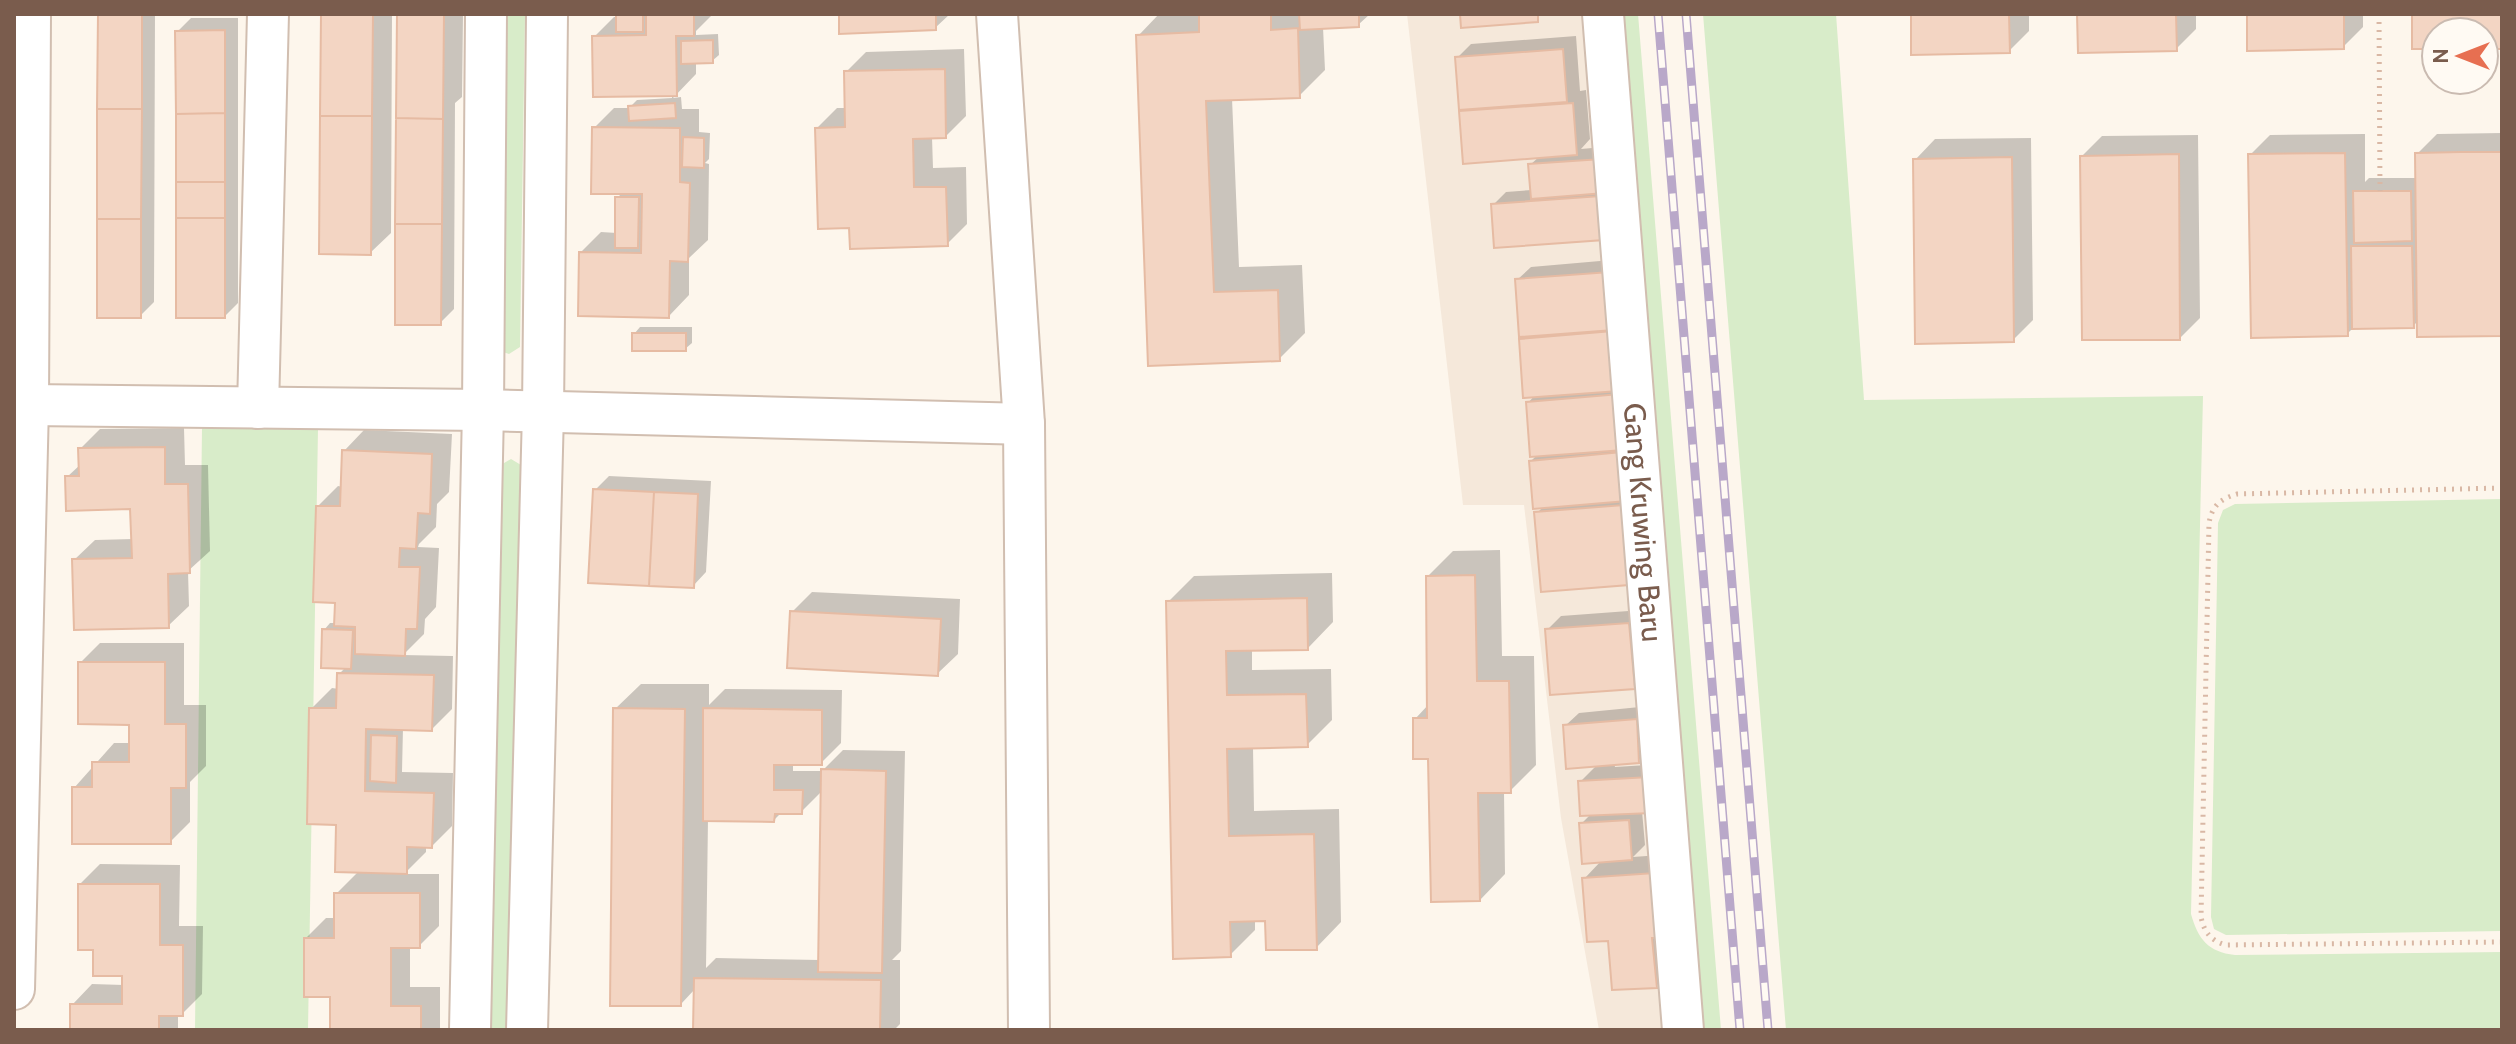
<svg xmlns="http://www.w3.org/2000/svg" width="2516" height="1044" viewBox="0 0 2516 1044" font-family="Cabin,sans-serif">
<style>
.residential{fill:#f5e8da}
.green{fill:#d8ecc9}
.shadow{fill:#0003;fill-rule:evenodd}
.building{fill:#f3d5c3;stroke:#e6bba3;stroke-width:2}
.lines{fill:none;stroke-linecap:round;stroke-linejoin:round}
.minor-casing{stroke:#d1beb0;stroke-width:44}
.path{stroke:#d9b8a5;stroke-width:5;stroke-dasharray:2 6;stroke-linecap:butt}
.minor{stroke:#fff;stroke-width:40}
.rail-casing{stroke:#b9a8c9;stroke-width:9}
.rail{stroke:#fffaf3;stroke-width:6;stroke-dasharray:18;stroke-linecap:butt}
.labels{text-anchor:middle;stroke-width:8;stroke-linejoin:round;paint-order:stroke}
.street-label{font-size:30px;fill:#7a5c4d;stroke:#fffaf3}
</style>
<rect width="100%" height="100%" fill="#fdf6ec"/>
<!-- residential -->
<path class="residential" d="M1407,14H1596L1674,1030H1599L1561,818L1524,505H1463Z"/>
<!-- green -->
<path class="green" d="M505,14H525L520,347L509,354L503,352Z
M1614,14H1638L1721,1030H1694Z
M1703,14H1836L1864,400L2203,396L2191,914C2198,939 2208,952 2235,955L2502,952V1030H1786Z
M202,427L318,429L308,1030H195Z
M511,459L521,465L511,1030H488L499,466Z
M2502,499V931L2226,935L2214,929L2211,917L2218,523L2223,510L2235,504Z"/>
<!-- shadow -->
<path class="shadow" d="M100,14H155L154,302L140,316Z
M323,14H392L391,233L370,253Z
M399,14H463L462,97L455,103L454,309L440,323Z
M618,14H713L696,31V35L718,34L719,55L712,61L696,62V74L673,98L681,97L682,109H699V132L710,133L709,159L705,163L709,164L708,240L689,258V295L669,316L581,252L601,232L617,233V198L623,192L594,128L614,108H629L637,100L672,98V94L594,37L614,17H618Z
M841,14H950L935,28Z
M1159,14H1370L1358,25L1323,27L1325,70L1299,96L1232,98L1239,267L1302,265L1305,333L1279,359L1150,364L1138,36Z
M1913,14H2029V31L2009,51Z
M2079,14H2196V29L2176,49Z
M2249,14H2363V27L2343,47Z
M191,18H238V303L225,316L177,32Z
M1576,36L1580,91L1586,90L1590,139L1581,149L1615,146L1617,224L1493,205L1506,192L1532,190L1530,165L1540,156L1465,162L1457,58L1471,44Z
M964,49L966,116L946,136L932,137L933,168L966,167L967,224L947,244L851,226L817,128L837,108H847L846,72L866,52Z
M2502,133V334L2419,320L2413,326L2354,327L2347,334L2250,155L2270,135L2365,134V182L2369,178H2417V154L2437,134Z
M2198,135L2200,318L2180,338L2082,156L2102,136Z
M2031,138L2033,320L2013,340L1915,160L1935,139Z
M1623,259L1649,563L1537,513L1543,507L1531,461L1538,454L1528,403L1535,395L1525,396L1517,280L1531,267Z
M640,327H692V343L685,349L634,334Z
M184,428L185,465H208L210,551L188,571L189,606L168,626L74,560L95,540L133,539L132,507L67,477L81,464L80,449L100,429Z
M364,430L452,434L449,492L437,504L436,527L419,544L418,547L439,548L436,607L425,619L424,634L403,655L453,656L452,709L432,729L403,728L402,772L453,773L452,826L432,846H426V852L404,874H439V926L419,946H410V987H440V1030H332V995L306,938L326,918H336V894L359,871L338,823L311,709L332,688L339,689V674L346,667L324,630L330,623H336L337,601L318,506L338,486L343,487L344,451Z
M609,476L711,481L706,572L693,586L595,490Z
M1500,550L1502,656H1534L1536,765L1510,791H1504L1505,874L1480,900L1415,719L1429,704L1428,576L1453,551Z
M1332,573L1333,622L1308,648L1252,649V670L1331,669L1332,720L1307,745L1253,746L1254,811L1339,809L1341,922L1316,948L1267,919H1255V930L1230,955L1168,602L1194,576Z
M812,592L960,599L958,654L937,674L792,612Z
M1642,610L1647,673L1634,687L1547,630L1561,616Z
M100,643H184V705H206V766L190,782V822L170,842L74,788L114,743H131V723L80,663Z
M641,684H709V705L725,689L842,690L841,743L821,763H793V771H822L843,750L905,751L901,951L892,960H900V1024L894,1030H695V989L681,1004L615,709ZM823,790L820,960L716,958L706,968L708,819L774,820L782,812H801Z
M1650,706L1652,747L1638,761L1614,763L1615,767L1663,764L1642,811L1645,845L1633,857L1674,854L1676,966L1656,986L1610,939L1584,879L1602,860L1581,824L1591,814L1580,782L1597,765L1565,726L1579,713Z
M100,864L180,865L179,926H203L202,994L182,1014H178V1030H72V1005L92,984L124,985V974L95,948L80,884Z"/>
<!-- building -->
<path class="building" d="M98,14H142V109H97Z
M321,14H373L372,116H320Z
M397,14H444L443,119L396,118Z
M616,14H643V32H616Z
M646,14H694V36H676L677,96L593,97L592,36L646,35Z
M839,14H936V30L839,34Z
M1199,14H1271V30L1298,28L1300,98L1206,101L1214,292L1278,290L1280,361L1148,366L1136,35L1199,32Z
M1299,14H1359V27L1300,30Z
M1460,14H1538V22L1461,28Z
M1911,14H2009L2010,53L1911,55Z
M2077,14H2176L2177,51L2078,53Z
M2247,14H2344V49L2247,51Z
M2412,14H2502V49H2484V32H2436V49H2412Z
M225,30V113L176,114L175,31Z
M713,40V63L681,64V41Z
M1563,49L1567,102L1459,110L1455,57Z
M945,69L946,138L913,139L914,187H946L948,246L850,249L849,228L818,229L815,128L845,127L844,71Z
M675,103L676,118L629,121L628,106Z
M1573,103L1577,155L1463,164L1459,111Z
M97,109H142L141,219H97Z
M225,113V182H176V114Z
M320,116H372L371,255L319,254Z
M396,118L443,119L442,224H395Z
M592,127L680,128V182L690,183L688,262L670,261L669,318L578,316L579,252L641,253L642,194H591Z
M683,137L704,138V168L682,167Z
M2461,152H2502V336L2417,337L2415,153Z
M2345,153L2348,336L2251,338L2248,154Z
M2179,154L2180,340H2082L2080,156Z
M2012,157L2014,342L1915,344L1913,159Z
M1602,159L1605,193L1531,199L1528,164Z
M176,182H225V218H176Z
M2353,191H2411L2412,241L2354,243Z
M1601,196L1604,240L1494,248L1491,204Z
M615,197H639L638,248H615Z
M176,218H225V318H176Z
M97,219H141V318H97Z
M395,224H442L441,325H395Z
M2351,246H2412L2414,328L2352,329Z
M1610,272L1614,330L1519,337L1515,279Z
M1613,331L1619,391L1523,398L1519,339Z
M632,333H686V351H632Z
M1620,394L1624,450L1530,457L1526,402Z
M165,447V484H188L190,573L168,574L169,628L74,630L72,559L132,558L130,509L66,511L65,476H79L78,448Z
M342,450L432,454L430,514L418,513L416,549L400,548L399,567H420L417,629H406L405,656L355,654V627L334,626L335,603L313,602L316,506H340Z
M1622,452L1627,501L1533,509L1529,461Z
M593,489L654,492L649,586L588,583Z
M654,492L698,494L694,588L649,586Z
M1624,505L1629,585L1541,592L1534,512Z
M1475,575L1477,681H1509L1511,793H1478L1480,901L1431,902L1428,759H1413V718H1427L1426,576Z
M1307,598L1308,650L1226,651L1227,695L1306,694L1308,747L1227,749L1229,836L1314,834L1317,950H1266L1265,921L1230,922L1231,957L1173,959L1166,601Z
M790,611L941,619L938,676L787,668Z
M1629,623L1635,689L1550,695L1545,629Z
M322,629L353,630L351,669L321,668Z
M78,662H165V724H186V788H171V844H72V787H92V762H129V725L78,724Z
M337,673L434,675L432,731L366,729L365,791L434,793L432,848L407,847V874L335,872L336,825L307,824L309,708H336Z
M613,708L685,709L681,1006H610Z
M703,708L822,710V765H774V790H803L802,814H775L774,822L703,821Z
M1637,719L1639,763L1566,769L1563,725Z
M371,735L397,736L396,783L370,781Z
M821,769L886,771L882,973L818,972Z
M1650,777L1652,813L1580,816L1578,781Z
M1629,820L1632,860L1582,864L1579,823Z
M1655,873L1660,938H1652L1657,988L1612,990L1608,941L1587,942L1582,878Z
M78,884H160V945H183V1016H159V1030H70V1004H122V976H93V950H78Z
M334,893H420V948H391V1006H421V1030H330V997H304V938H334Z
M694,978L881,980L880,1030H693Z"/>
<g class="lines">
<defs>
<g id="minor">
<path d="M997,14L1024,424L1029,1030"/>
<path id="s1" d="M1603,14L1683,1030"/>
<path d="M28,405L483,410L1024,424"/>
<path d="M258,408L268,14"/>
<path d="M14,989L28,405L30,14"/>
<path d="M470,1030L483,410L486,14"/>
<path d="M527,1030L543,412L547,14"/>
</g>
</defs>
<!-- minor casing -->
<use href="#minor" class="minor-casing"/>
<!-- path -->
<path class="path" d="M2379,14L2380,191
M2502,488L2237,494C2220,499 2212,506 2209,523L2201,917C2204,932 2211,941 2226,945L2502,942"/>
<!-- minor -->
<use href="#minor" class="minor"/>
<defs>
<path id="rail" d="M1658,14L1740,1030
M1686,14L1768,1030"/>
</defs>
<!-- rail casing -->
<use href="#rail" class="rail-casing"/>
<!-- rail -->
<use href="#rail" class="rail"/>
</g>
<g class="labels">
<!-- street labels -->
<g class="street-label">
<text dy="10" stroke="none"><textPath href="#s1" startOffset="510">Gang Kruwing Baru</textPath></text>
</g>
</g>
<!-- border -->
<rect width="2516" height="1044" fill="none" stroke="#7a5c4d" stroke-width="32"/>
<!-- north arrow -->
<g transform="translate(2460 56) rotate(270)"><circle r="38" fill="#fffaf3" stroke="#cabbb1" stroke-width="2"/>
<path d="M0-6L14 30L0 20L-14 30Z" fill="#e76f51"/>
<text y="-12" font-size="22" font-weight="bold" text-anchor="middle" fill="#7a5c4d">N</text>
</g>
</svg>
